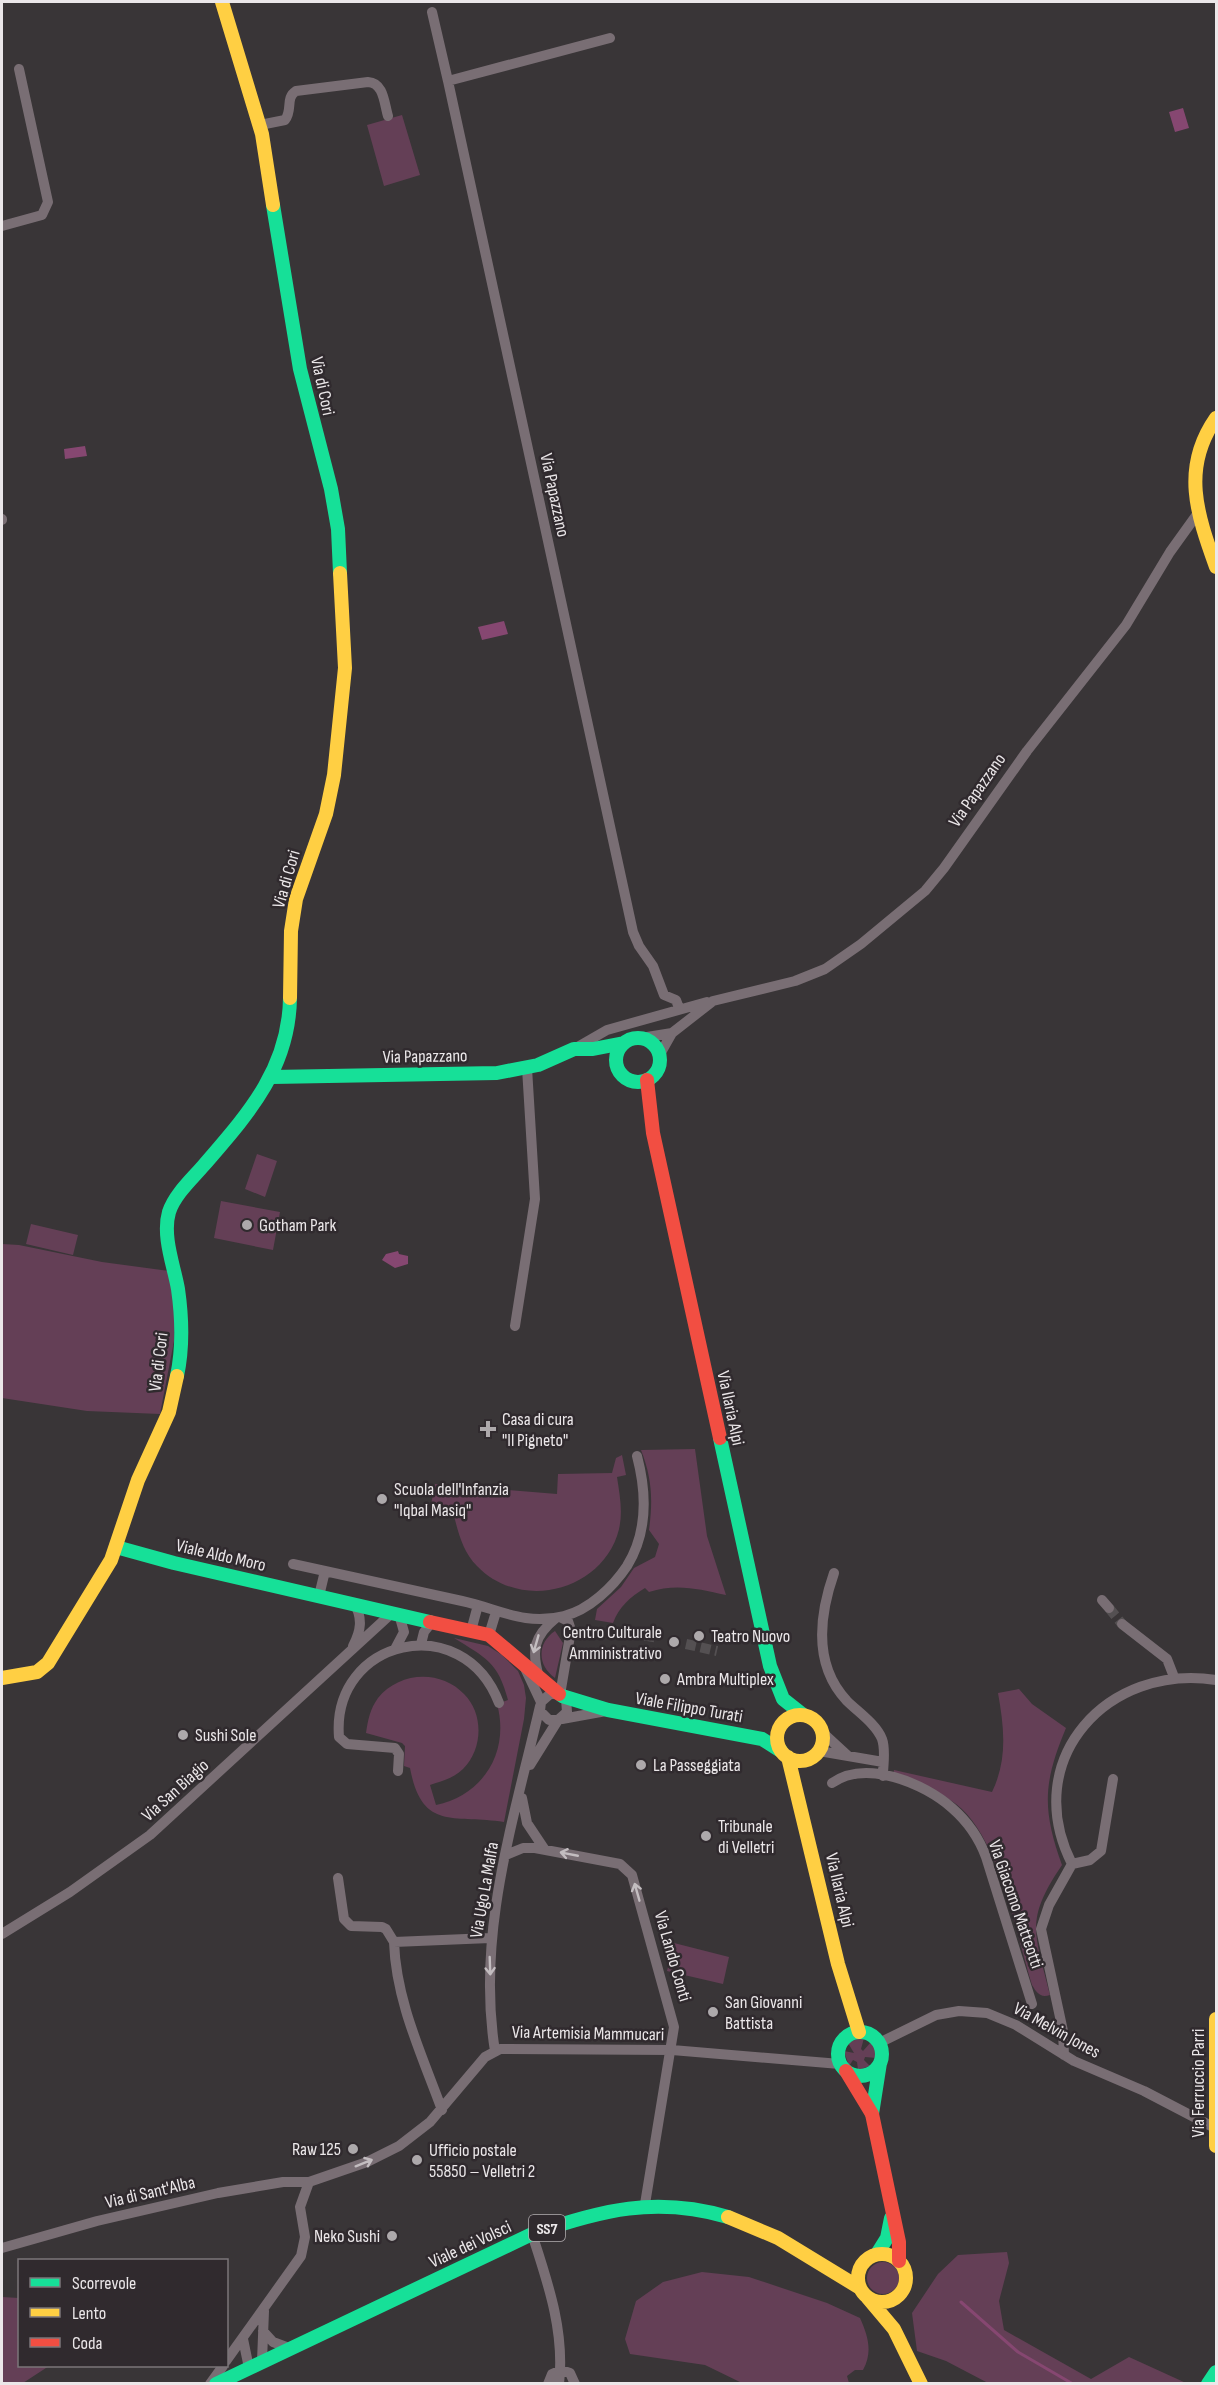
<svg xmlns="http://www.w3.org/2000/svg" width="1218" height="2385" viewBox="0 0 1218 2385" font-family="'Sofia Sans Condensed',sans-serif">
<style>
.green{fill:#643f56}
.water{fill:#864771}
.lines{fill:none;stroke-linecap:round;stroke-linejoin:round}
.stream{stroke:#864771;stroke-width:3}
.street-tunnel{stroke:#545052;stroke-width:10;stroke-dasharray:10 5;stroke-linecap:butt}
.street{stroke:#796e74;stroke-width:10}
.fast{stroke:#16e098;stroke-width:14}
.slow{stroke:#ffcf43;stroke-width:14}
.jam{stroke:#f24e42;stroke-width:14}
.oneway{stroke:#c3bdc0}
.poi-dot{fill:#ada9ab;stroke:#302a2e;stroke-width:2}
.labels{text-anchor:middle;stroke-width:5;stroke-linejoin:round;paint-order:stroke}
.shield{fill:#302a2e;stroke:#b3aeb1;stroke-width:1.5}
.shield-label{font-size:16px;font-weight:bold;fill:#ebe7e9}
.street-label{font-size:18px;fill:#ebe7e9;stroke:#302a2e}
.poi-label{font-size:18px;fill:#ebe7e9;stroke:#302a2e;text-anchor:start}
</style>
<rect width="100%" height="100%" fill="#393537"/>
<!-- green -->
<path class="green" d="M402,115L420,175L384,186L367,125Z
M257,1154L277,1161L265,1197L245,1189Z
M221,1201L280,1212L273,1250L214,1238Z
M31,1224L78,1235L73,1255L26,1244Z
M2,1244L19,1245L102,1262L169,1271L176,1311L174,1341L160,1414L87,1411L2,1398Z
M695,1449L707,1536L726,1595C699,1589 676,1583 649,1592L645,1588C630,1597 619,1607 613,1623L595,1620L597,1609L621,1587L634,1568L655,1557L659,1544L649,1530C653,1500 652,1478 641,1450Z
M622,1455L626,1475L617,1477C620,1497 624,1516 617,1536C597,1593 519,1610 477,1566C462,1551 458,1531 453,1512L436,1516L429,1515L435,1484L557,1494L558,1474L612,1473L616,1458Z
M555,1631L563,1643L555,1678C537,1665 537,1643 555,1631Z
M454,1638L488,1646L502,1655L518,1671L524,1685L526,1698L524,1719L504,1822C454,1814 422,1832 410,1768L404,1766L405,1746L402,1743L366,1733C368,1720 370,1709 378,1698C399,1672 440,1669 464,1694C484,1714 483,1749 463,1769C454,1778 442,1781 430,1785L436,1805C484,1795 510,1751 497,1704L508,1700C498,1662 486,1658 454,1638Z
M1019,1689L1032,1704L1066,1728C1043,1783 1042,1809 1062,1865C1024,1921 1035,1933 1050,1995C1040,1998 1037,1993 1032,1985C1016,1934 999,1836 956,1804C937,1790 915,1784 893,1776L894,1770L992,1792C1008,1759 1004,1727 998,1693Z
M674,1943L729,1957L723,1984L667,1971Z
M859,2038H864L861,2049L863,2051L871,2042L875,2049L876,2058L865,2057L864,2060L870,2066L858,2070L857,2062L853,2060L849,2066L844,2051L854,2053L848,2043Z
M1007,2252L1009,2263L999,2301L1004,2330L1091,2379L1129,2357L1186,2383H988L946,2361L917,2351L912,2313L938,2274L958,2255Z
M867 2278a16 16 0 1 1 32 0a16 16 0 1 1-32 0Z
M702,2272L749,2277L827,2303L860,2318C868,2336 873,2352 863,2370H855L847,2376L849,2383H742L705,2365L630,2354L625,2339L636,2301L663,2282Z
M2,2297L19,2298L20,2366H49L23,2383H2Z"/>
<!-- water -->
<path class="water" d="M1183,108L1189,128L1175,132L1169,112Z
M85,446L87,456L65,459L64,449Z
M504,621L508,634L482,640L478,627Z
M398,1251L399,1254L408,1256V1264L395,1268L382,1260L386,1254Z"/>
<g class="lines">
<!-- stream -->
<path class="stream" d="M961,2302L1018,2352L1073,2384"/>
<!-- street-tunnel -->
<path class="street-tunnel" d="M1109,1608L1122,1624
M630,1633L659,1638
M686,1644L717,1651"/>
<!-- street -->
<path class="street" d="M432,12L448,81
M610,38L448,81L633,932L639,946L653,966L664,995L676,1000L679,1008
M260,125L285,120C293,110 285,98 296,91L368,82C384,83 384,103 388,116
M2,226L42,215L48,202L19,69
M2,520V519
M641,1038L672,1033
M574,1049L607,1030L707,1002
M659,1056L672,1033L713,1001L795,981L825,969L861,944L925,891L944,868L1027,751L1126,625L1170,552L1198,513
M515,1326L535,1199L527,1068
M293,1564C349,1576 406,1589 462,1601C499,1609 524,1626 564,1616C589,1610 613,1587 627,1566C648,1532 647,1494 637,1456
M834,1573C819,1616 813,1665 847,1701C858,1712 876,1724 882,1739C886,1750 883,1764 883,1776
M319,1596L325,1571
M1102,1600L1109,1608
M560,1617L568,1621L571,1630L560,1695
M1122,1624L1167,1659L1174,1677
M471,1631L478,1605
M489,1635L496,1612
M421,1644L424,1632L432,1622
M353,1646C361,1631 363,1618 354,1603
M395,1649L404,1632L399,1614
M525,1668L541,1702
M539,1677C531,1650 534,1636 556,1618
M562,1719L606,1711
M823,1733L848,1756
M819,1751L883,1762
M530,1765L558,1720L567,1712L566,1699L559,1694H550L541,1702L540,1711L549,1720H558
M398,1771L399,1754L395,1748L347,1744L339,1737C331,1639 463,1608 499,1703
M832,1783C866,1759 924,1783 952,1808C967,1821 979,1838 986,1857L1032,2004
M522,1798L527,1823L545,1850
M506,1855L523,1848H535L620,1864L632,1875L674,2027L645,2204
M1072,1864C1019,1759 1108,1663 1216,1680
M338,1878L344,1919L351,1926L382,1927L386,1929L394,1942L490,1938
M2,1934L70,1892L150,1835L393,1612
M394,1942C396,2001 422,2055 442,2110
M879,2043L936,2015L959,2011L987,2013L1016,2025L1074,2061L1144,2091L1215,2128
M495,2051C476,1934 514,1819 540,1706
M1064,2055L1063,2031L1041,1929L1049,1905L1072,1864L1090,1860L1101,1851L1113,1779
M532,2234C548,2283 565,2332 559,2384
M2,2248L97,2221L218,2193L283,2182H309L367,2162L399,2146L430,2122L485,2057L500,2049L672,2050L840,2064
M263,2331L273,2342L289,2348
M243,2339L249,2368
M226,2361L301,2256L305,2237L300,2207L309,2182
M262,2361L264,2311
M210,2384L223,2366
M548,2384L552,2374L561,2370L570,2373L575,2384"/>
<!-- fast -->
<path class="fast" d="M273,205L300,369L331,489L338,529L340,573
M616 1060a22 22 0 1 1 44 0a22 22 0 1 1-44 0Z
M272,1077L497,1073L538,1065L574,1049H593L624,1043
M177,1376C183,1348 182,1317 178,1289C174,1266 162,1236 169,1212C175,1194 192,1179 204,1165C248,1114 289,1069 290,998
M720,1438L770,1666L783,1699L802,1714
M116,1547L174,1563L430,1622
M562,1696L608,1710L762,1739L781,1751
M838 2054a22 22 0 1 1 44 0a22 22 0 1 1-44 0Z
M872,2114L880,2063
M877,2254L887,2238L891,2218
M216,2384L532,2234C601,2210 656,2196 728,2217
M1208,2384L1216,2372"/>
<!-- slow -->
<path class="slow" d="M222,2L262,134L273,205
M1216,418C1181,468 1197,514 1216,567
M290,998L291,931L296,899L326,814L334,775L345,668L340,573
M2,1678L37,1672L48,1663L111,1560L138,1480L169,1412L177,1376
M777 1738a23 23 0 1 1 46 0a23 23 0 1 1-46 0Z
M788,1757L838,1964L859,2032
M1216,2019V2146
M728,2217L778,2238L860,2288
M858 2278a24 24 0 1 1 48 0a24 24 0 1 1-48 0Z
M867,2297L894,2329L921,2384"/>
<!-- jam -->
<path class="jam" d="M647,1080L653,1133L720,1438
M430,1622L489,1635L559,1694
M846,2071L872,2114L899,2242V2261"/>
</g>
<!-- one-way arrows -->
<defs><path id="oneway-shaft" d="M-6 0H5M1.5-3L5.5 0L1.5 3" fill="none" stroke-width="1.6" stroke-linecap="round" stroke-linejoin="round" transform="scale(1.5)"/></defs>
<g class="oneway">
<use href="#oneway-shaft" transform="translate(536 1644) rotate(106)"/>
<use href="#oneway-shaft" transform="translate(569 1854) rotate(-169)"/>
<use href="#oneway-shaft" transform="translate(637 1892) rotate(-106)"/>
<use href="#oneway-shaft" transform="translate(490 1966) rotate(88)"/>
<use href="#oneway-shaft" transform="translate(364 2163) rotate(-22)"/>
</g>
<!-- markers -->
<g class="poi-dot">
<circle cx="247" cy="1225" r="6"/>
<path d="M485 1420h6v6h6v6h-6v6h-6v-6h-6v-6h6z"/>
<circle cx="382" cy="1499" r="6"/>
<circle cx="699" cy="1636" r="6"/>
<circle cx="674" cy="1642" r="6"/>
<circle cx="665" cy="1679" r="6"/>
<circle cx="183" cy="1735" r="6"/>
<circle cx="641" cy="1765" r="6"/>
<circle cx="706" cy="1836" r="6"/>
<circle cx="713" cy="2012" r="6"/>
<circle cx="353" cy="2149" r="6"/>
<circle cx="417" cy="2160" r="6"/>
<circle cx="392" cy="2236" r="6"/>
</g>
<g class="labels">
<!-- shield labels -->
<rect class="shield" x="529" y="2215" width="36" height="26" rx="4.5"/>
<g class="shield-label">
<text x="547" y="2234">SS7</text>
</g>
<!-- street labels -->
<g class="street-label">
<text transform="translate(323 386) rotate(78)" y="6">Via di Cori</text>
<text transform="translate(555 495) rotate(78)" y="6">Via Papazzano</text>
<text transform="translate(977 790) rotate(-55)" y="6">Via Papazzano</text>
<text transform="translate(286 879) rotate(-74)" y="6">Via di Cori</text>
<text transform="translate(425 1056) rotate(-1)" y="6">Via Papazzano</text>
<text transform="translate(158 1362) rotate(-83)" y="6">Via di Cori</text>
<text transform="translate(731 1408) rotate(78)" y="6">Via Ilaria Alpi</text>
<text transform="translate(221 1555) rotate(13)" y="6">Viale Aldo Moro</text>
<text transform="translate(689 1707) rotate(10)" y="6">Viale Filippo Turati</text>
<text transform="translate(175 1790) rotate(-42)" y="6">Via San Biagio</text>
<text transform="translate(484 1890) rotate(-80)" y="6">Via Ugo La Malfa</text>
<text transform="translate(840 1890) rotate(77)" y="6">Via Ilaria Alpi</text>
<text transform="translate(1016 1904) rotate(71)" y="6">Via Giacomo Matteotti</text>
<text transform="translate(673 1956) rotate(74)" y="6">Via Lando Conti</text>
<text transform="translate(1057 2030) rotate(29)" y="6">Via Melvin Jones</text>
<text transform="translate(588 2033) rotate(1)" y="6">Via Artemisia Mammucari</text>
<text transform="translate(1198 2083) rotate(-90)" y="6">Via Ferruccio Parri</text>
<text transform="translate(150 2192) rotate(-13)" y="6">Via di Sant'Alba</text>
<text transform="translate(470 2244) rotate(-25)" y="6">Viale dei Volsci</text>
</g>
<!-- poi labels -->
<g class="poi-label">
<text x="259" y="1231">Gotham Park</text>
<text x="502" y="1425">Casa di cura<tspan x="502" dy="21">"Il Pigneto"</tspan></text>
<text x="394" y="1495">Scuola dell'Infanzia<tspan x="394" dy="21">"Iqbal Masiq"</tspan></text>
<text x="662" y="1638" text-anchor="end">Centro Culturale<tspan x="662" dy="21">Amministrativo</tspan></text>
<text x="711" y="1642">Teatro Nuovo</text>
<text x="677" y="1685">Ambra Multiplex</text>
<text x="195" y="1741">Sushi Sole</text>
<text x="653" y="1771">La Passeggiata</text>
<text x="718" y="1832">Tribunale<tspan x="718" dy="21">di Velletri</tspan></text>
<text x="725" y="2008">San Giovanni<tspan x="725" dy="21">Battista</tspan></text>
<text x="341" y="2155" text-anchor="end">Raw 125</text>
<text x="429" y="2156">Ufficio postale<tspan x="429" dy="21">55850 – Velletri 2</tspan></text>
<text x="380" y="2242" text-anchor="end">Neko Sushi</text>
</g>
</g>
<!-- border -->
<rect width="1218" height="2385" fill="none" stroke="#ebe7e9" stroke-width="6"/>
<!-- legend -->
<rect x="18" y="2259" width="210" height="108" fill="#302a2e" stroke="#7b7679" stroke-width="1.5"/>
<rect x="30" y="2278" width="30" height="9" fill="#16e098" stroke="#7b7679" stroke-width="1.5"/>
<text x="72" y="2289" font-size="18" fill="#ebe7e9">Scorrevole</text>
<rect x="30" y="2308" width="30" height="9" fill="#ffcf43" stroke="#7b7679" stroke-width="1.5"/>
<text x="72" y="2319" font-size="18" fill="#ebe7e9">Lento</text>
<rect x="30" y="2338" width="30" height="9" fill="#f24e42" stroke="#7b7679" stroke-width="1.5"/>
<text x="72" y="2349" font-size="18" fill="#ebe7e9">Coda</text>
</svg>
